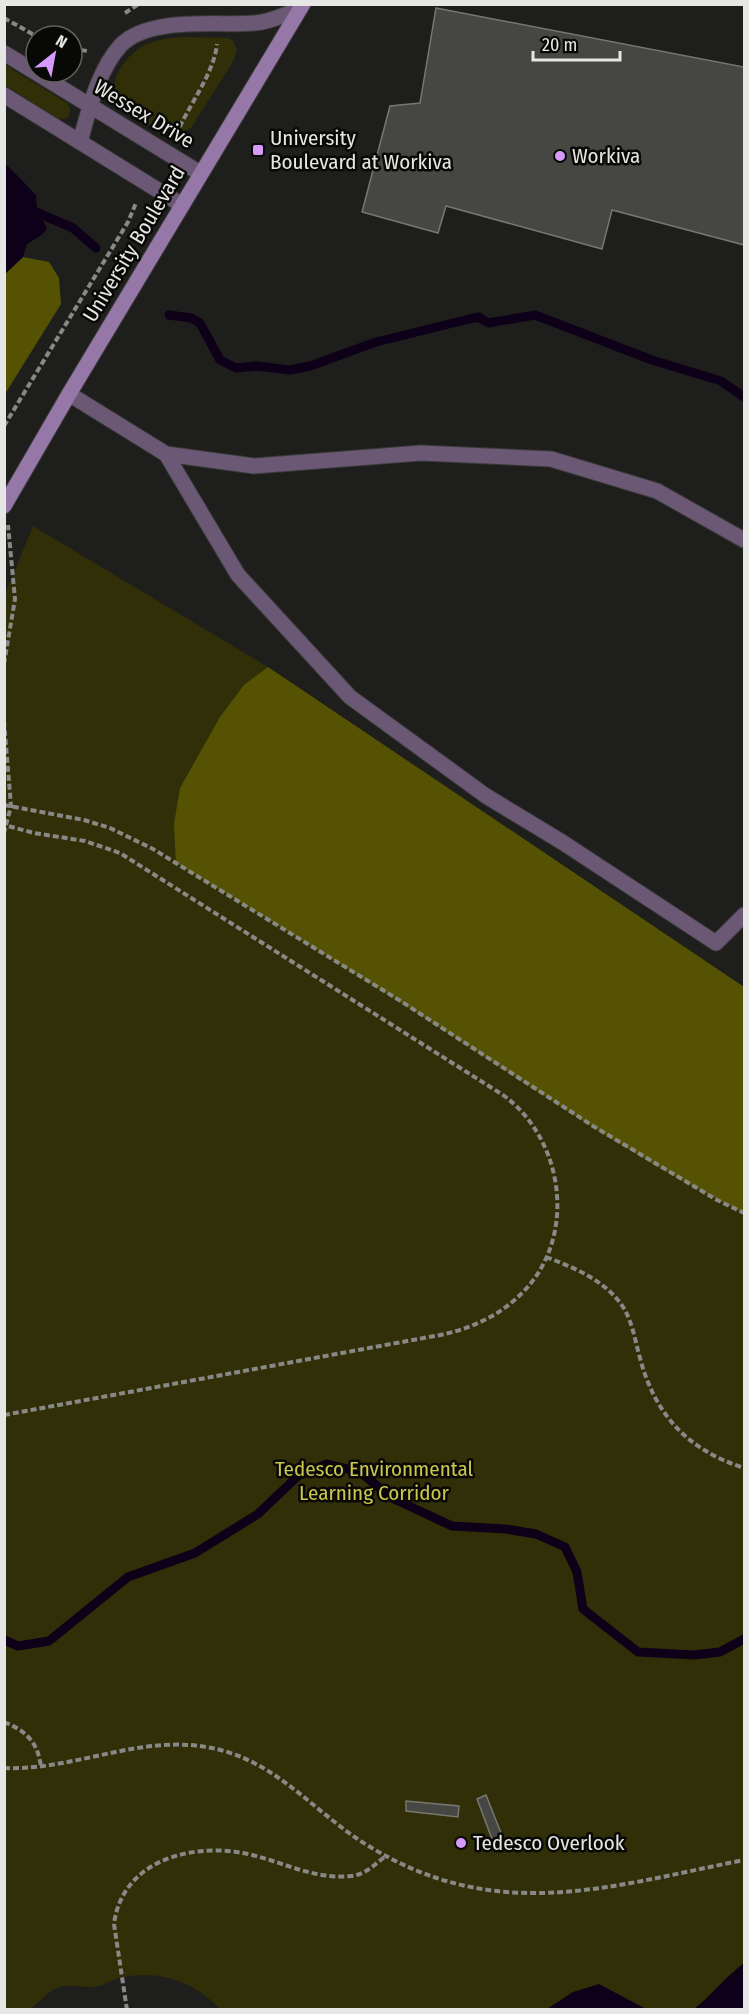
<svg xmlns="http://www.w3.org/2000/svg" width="749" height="2014" viewBox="0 0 749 2014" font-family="'Fira Sans Condensed',sans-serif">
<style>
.green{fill:#302f08}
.forest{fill:#555303}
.water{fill:#0e0018}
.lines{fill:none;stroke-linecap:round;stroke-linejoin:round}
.stream{stroke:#0e0018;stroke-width:9}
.building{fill:#464643;stroke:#767673;stroke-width:1.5}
.lane-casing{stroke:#3a3a38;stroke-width:17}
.secondary-casing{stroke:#3a3a38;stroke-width:17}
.path{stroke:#888886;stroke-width:4;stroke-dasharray:6 3;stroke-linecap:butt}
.lane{stroke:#6a5875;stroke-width:15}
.secondary{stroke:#9578a8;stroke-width:15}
.poi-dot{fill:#d69bfa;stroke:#080807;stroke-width:2}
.labels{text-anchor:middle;stroke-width:5;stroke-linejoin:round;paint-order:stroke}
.street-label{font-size:21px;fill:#e6e6e4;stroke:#080807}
.poi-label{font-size:21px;fill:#e6e6e4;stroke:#080807;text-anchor:start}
.park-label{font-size:21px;fill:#cbc74b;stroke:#080807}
</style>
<rect width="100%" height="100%" fill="#1e1e1c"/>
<!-- green -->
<path class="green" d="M228,38L233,41L237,50L234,60L191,128C185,131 176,134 169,135C160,135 152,127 145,123C116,106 102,87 128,58C137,48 150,41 164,39C184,36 207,38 228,38Z
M5,65L67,103L70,108L69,116L64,119L57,118L5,85Z
M33,526L268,667L744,987V2009H220C193,1981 158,1969 119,1978C111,1980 101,1987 94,1987C79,1988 67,1982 53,1990C44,1994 37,2007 28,2009C21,2011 11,2009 5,2009V594Z"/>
<!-- forest -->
<path class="forest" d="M23,257L49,262L59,278L61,304L5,394V274Z
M268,667L744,987V1213C647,1166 556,1103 465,1044C370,982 273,922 176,863L174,824L180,788L220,717L244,685Z"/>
<!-- water -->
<path class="water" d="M5,163L36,195L37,210L47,228L43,234L27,244L23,257L5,274Z
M744,1963V2009H694C712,1995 725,1977 744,1963Z
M599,1984L646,2009H547L573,1992Z"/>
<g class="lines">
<!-- stream -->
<path class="stream" d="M31,210L73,228L96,248
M169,315L191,318L200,323L220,360L236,368L257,366L290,370L310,366L376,342L469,319L479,317L488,323L535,315L652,360L721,381L744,397
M4,1640L18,1646L49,1641L128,1577L195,1553L258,1514L299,1475L327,1464L360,1472L392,1498L452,1526L506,1529L536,1534L565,1547L577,1572L583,1609L638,1652L694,1655L720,1652L744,1639"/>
</g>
<!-- building -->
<path class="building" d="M436,8L744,67V245L612,210L602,249L446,206L438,233L362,212L390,106L420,103Z
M486,1795L505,1843L495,1847L477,1799Z
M406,1801L459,1806L458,1817L406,1811Z"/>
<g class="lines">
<defs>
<path id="lane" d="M4,53L200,173
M4,95L182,205
M80,142C89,110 98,70 121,45C149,16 218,26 255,23C270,22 286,14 300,9
M69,394L166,454L254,466L421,453L551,459L657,491L744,540
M166,454L238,575L350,697L486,796L562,842L716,943L744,915"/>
<path id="secondary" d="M4,506L69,394L303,4"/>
</defs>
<!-- lane casing -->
<use href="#lane" class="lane-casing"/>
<!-- secondary casing -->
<use href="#secondary" class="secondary-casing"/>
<!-- path -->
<path class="path" d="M125,13L139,4
M4,18L36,36
M72,49L88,51
M176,135C188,106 214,74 217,44
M4,426L128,222L136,203
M4,664L15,599L8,525
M4,721L11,806L4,833
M4,805L84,820L110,828L153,849L399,1000L593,1126L717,1200L744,1213
M546,1257C572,1267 598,1277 617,1299C632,1316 634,1337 640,1358C655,1415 688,1450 744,1468
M4,1415L440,1335C470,1329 499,1316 521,1294C578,1239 565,1140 503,1095L120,853L85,841L34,833L8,826
M4,1722C27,1731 38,1743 41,1767
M4,1768C79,1771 148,1729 224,1751C281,1767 318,1815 367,1845C496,1925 607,1887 744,1860
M127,2010L114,1924C122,1862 188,1843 243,1853C280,1860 312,1880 351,1876C365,1875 375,1864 386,1856"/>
<!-- lane -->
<use href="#lane" class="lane"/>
<!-- secondary -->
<use href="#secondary" class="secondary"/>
</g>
<!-- markers -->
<g class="poi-dot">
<rect x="252" y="144" width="12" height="12" rx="3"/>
<circle cx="560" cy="156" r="6"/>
<circle cx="461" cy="1843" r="6"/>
</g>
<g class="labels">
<!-- street labels -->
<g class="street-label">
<text transform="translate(144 114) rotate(31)" y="7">Wessex Drive</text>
<text transform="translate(134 244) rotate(-59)" y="7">University Boulevard</text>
</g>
<!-- poi labels -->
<g class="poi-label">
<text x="270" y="145">University<tspan x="270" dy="24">Boulevard at Workiva</tspan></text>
<text x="572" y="163">Workiva</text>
<text x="473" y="1850">Tedesco Overlook</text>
</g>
<!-- park labels -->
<g class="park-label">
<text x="374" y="1476">Tedesco Environmental<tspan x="374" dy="24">Learning Corridor</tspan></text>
</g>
</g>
<!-- border -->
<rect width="749" height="2014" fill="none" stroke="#e6e6e4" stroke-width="12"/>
<!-- north arrow -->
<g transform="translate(54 54) rotate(31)"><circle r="28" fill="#080807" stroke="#61615f" stroke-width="1.5"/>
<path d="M0-4.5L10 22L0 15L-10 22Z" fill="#d69bfa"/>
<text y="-9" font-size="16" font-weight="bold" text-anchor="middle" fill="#e6e6e4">N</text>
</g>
<!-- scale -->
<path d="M533 51v9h87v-9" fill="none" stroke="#e6e6e4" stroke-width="3"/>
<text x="542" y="51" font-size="18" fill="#e6e6e4" stroke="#080807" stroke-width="4.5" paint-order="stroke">20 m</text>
</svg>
